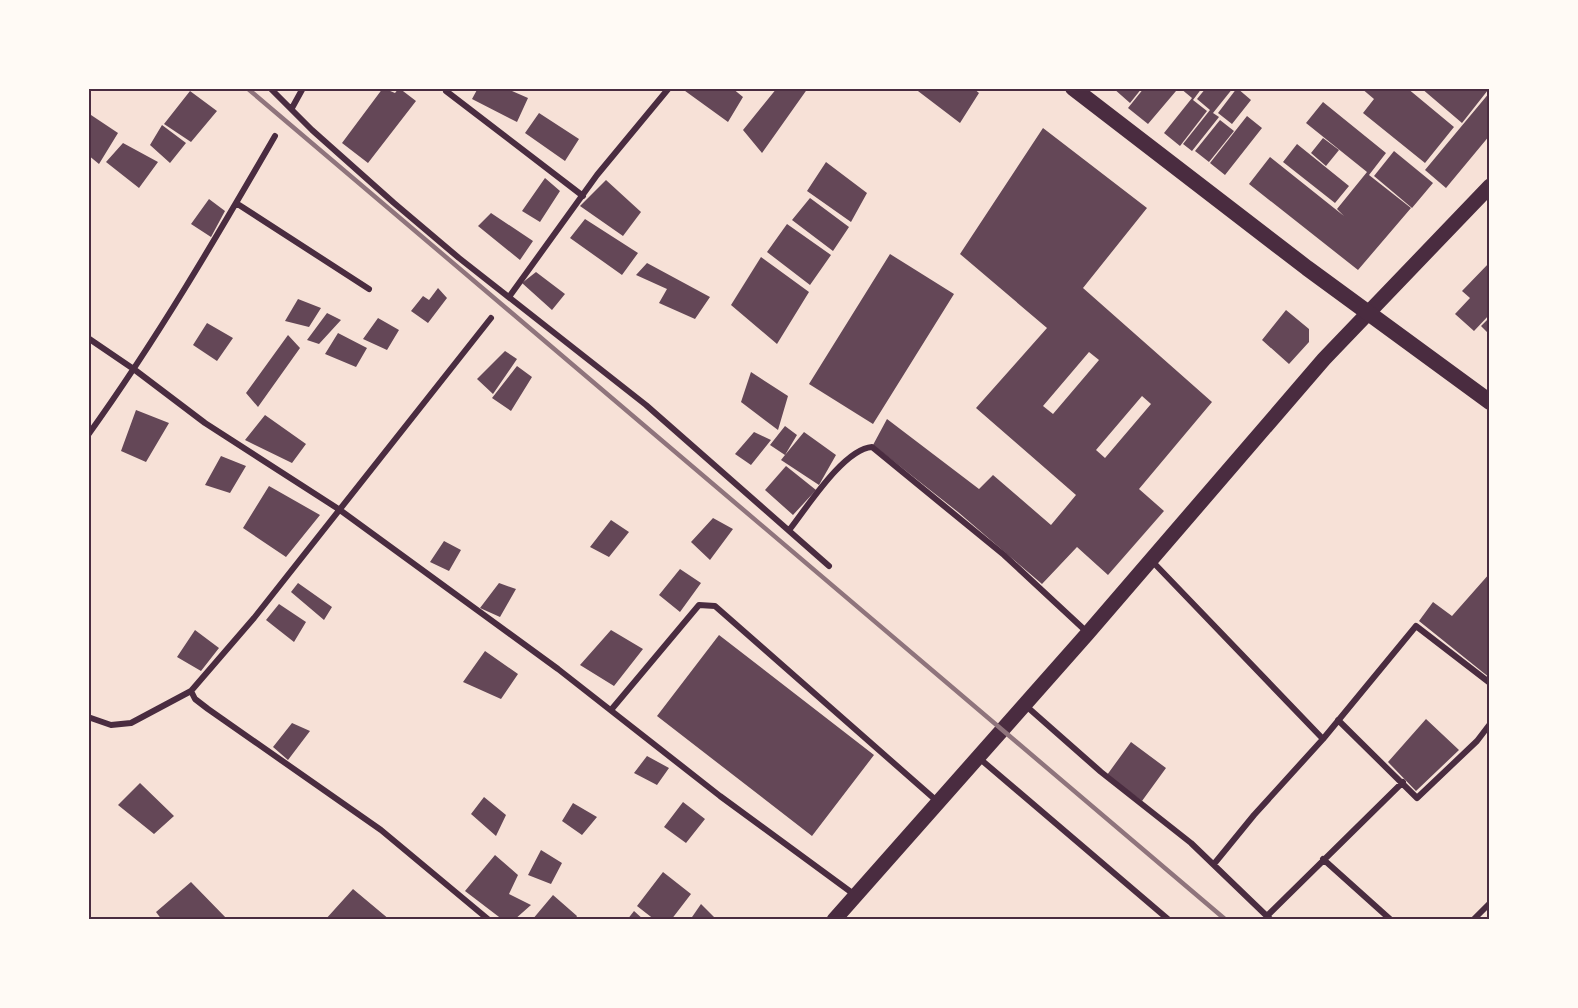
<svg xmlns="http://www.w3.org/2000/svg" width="1578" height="1008" viewBox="0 0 1578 1008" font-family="Jost,sans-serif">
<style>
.building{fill:#644757;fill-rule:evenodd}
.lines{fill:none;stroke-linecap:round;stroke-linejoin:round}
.minor{stroke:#4a2c40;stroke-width:6}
.primary{stroke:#4a2c40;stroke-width:15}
.trunk{stroke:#4a2c40;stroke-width:16}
.rail{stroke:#8f747c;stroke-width:4.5}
.neatline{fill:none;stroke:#4a2c40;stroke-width:2}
</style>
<rect width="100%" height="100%" fill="#f7e1d7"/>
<!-- building -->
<path class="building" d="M383,88L395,93L399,88L416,101L368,163L342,143Z
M478,88H505L528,98L517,122L472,99Z
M681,88H732L743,97L728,122Z
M777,88H808L762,153L743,130Z
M914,88H973L979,93L960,123Z
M1113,88H1142L1130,103Z
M1144,88H1173L1176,91L1148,124L1128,108Z
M1180,88H1202L1193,100L1207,111L1180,146L1164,133L1192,98Z
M1206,88H1233L1213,113L1219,117L1192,151L1183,144L1210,110L1197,99Z
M1237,88L1251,100L1232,124L1218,113Z
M1361,88H1407L1454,127L1425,163L1363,113L1374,99Z
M1421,88H1487L1488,90L1462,123Z
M190,91L217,111L191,142L164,124Z
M1490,92V135L1446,188L1425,170Z
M1323,102L1386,153L1369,175L1411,208L1358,270L1249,184L1270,157L1344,216L1337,209L1367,172L1306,123Z
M88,113L118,133L99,164L88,155Z
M539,113L579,139L565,161L525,133Z
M1247,116L1262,128L1225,175L1210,163Z
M1220,120L1234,131L1209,162L1195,151Z
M162,125L186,143L170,163L150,145Z
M1043,128L1147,208L1083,288L1212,402L1139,489L1164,511L1108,575L1077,547L1042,584L958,512L873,445L887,419L979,489L993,475L1051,525L1076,495L976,408L1047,328L960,254ZM1089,352L1099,360L1053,414L1043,406ZM1142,396L1151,404L1105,458L1096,450Z
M1323,138L1339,150L1326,166L1311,153Z
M123,143L158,162L139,188L106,162Z
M1297,144L1349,186L1335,203L1283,162Z
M1394,151L1433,183L1412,208L1374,176Z
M826,162L867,193L851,222L807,191Z
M545,178L560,191L540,222L522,211Z
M606,180L641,212L623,236L580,206Z
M810,198L849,227L833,251L792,220Z
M209,199L225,211L211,237L191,224Z
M491,213L533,241L520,260L478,226Z
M585,219L638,253L622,275L570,238Z
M787,224L831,255L810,285L767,252Z
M890,254L954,294L873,424L809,384Z
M761,257L809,292L777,344L731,305Z
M1490,262V293L1487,296L1490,299V314L1474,331L1455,314L1470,298L1462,291Z
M647,263L710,297L695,319L659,303L667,289L636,275Z
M536,272L565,294L552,310L522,283Z
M438,288L447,298L428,323L411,311L423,296L429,300Z
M298,299L321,308L309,327L285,321Z
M1286,310L1309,329V342L1289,364L1262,340Z
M327,313L341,320L319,344L307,340Z
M1490,317V335L1481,326Z
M378,318L399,330L387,350L363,339Z
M207,323L233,338L217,361L193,345Z
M338,333L367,348L356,367L325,354Z
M288,335L300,348L258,407L246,393Z
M505,351L517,359L493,394L477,379Z
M517,366L532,377L511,411L492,398Z
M751,372L788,396L778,430L741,402Z
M136,410L169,423L146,462L121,451Z
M265,415L306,444L292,463L245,440Z
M785,426L797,435L785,455L804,432L836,455L819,485L781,460L785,455L770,445Z
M754,432L771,440L751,465L735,454Z
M221,456L246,466L230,493L205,485Z
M786,466L816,490L793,515L765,490Z
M269,486L320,515L286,557L243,528Z
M713,518L733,529L710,560L691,542Z
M611,520L629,532L609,557L590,547Z
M444,541L461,550L449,571L430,562Z
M680,569L701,583L680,612L659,595Z
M1490,573V678L1419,621L1433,602L1452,616Z
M298,583L332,607L324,620L291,592Z
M499,583L516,589L500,617L480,608Z
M279,604L306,622L294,642L266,620Z
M195,630L219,648L201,671L177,657Z
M611,630L643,649L614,686L580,665Z
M719,635L874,755L812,836L657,716Z
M485,651L518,674L501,699L463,682Z
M1426,719L1459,750L1416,791L1388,762Z
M292,723L310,731L288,760L273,747Z
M1131,742L1166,768L1142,801L1107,775Z
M647,756L669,768L657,785L634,773Z
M140,783L174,816L154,834L118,805Z
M484,797L506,815L496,836L471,814Z
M683,802L705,819L686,843L664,827Z
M573,803L597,817L582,835L562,821Z
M541,850L562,863L551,884L528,875Z
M495,855L518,875L509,894L531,905L514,920H503L465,891Z
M663,872L691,894L671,920H655L637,906Z
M191,882L228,920H162L156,912Z
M353,889L390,920H325Z
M553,895L577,916L575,920H532Z
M701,904L717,920H690Z
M634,911L644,920H627Z"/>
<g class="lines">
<!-- minor -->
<path class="minor" d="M270,88L312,130L394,203L459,258L646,405L829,566
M446,91L583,196
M292,108L303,88
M236,203L369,289
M509,297L597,175L669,88
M88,338L135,370L205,423L340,510L558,669L720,796L855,895
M88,435C157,339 216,238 275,136
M790,529C808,506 844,449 872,447L1004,555L1088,633
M1151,560L1323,739
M191,691L195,699L208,709L381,830L489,920
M1025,705L1101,772L1191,843L1271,920
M611,710L699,605L715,606L938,802
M88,717L111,725L131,723L191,691L254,618L491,318
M1338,720L1417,798L1477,741L1490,724
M979,758L1169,920
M1323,859L1391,920
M1214,864L1254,815L1323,739L1416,626L1490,683
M1267,916L1403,782
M1473,920L1490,903"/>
<!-- primary -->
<path class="primary" d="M834,920L1088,633L1324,359L1490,186"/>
<!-- trunk -->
<path class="trunk" d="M1073,88L1307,268L1490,402"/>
<!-- rail -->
<path class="rail" d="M247,88L1226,920"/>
</g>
<!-- border -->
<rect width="1578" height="1008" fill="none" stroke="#fffaf5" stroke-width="180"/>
<rect x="90" y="90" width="1398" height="828" class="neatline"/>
</svg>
